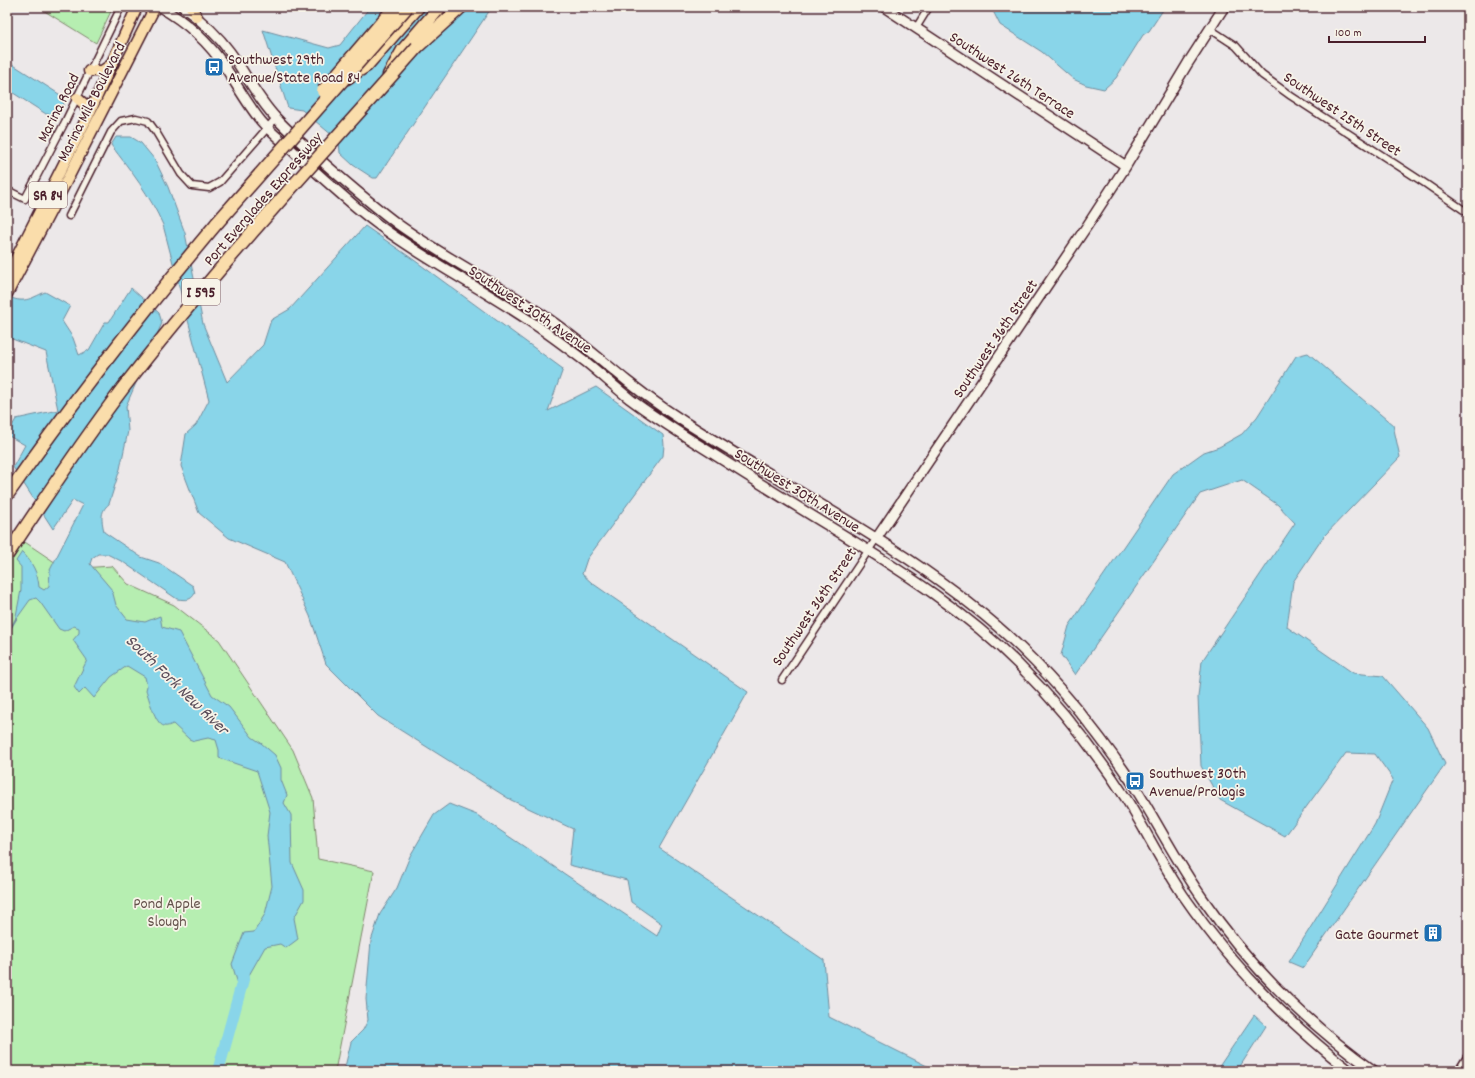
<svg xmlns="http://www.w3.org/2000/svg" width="1475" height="1078" viewBox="0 0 1475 1078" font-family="Dekko,sans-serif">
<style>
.green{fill:#b6eeb1;stroke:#80866e}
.water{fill:#89d5e9;stroke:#708c9d}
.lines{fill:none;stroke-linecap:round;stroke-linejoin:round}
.stream{stroke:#708c9d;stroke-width:2}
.river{stroke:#89d5e9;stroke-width:12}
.street-casing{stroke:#4a1f2b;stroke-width:9}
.secondary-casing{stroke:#4a1f2b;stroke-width:12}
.primary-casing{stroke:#4a1f2b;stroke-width:13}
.highway-casing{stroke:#4a1f2b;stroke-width:15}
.street{stroke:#f7f3e8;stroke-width:6}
.secondary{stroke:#f7f3e8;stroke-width:9}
.primary{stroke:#faddab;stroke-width:10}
.highway{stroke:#faddab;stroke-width:12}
.highway-bridge-casing{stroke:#4a1f2b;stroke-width:15;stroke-linecap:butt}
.highway-bridge{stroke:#faddab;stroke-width:12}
.labels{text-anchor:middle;stroke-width:3.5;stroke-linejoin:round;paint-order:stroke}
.shield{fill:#f7f3e8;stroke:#7e5f64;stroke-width:1}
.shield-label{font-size:15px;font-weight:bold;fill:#4a1f2b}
.poi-label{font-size:16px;fill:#4a1f2b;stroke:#f7f3e8;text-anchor:start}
.street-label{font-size:16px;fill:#4a1f2b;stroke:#f7f3e8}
.park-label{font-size:16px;fill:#65534c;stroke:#f7f3e8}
.water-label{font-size:17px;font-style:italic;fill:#5a4c5a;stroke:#f7f3e8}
</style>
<rect width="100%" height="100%" fill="#ece8e9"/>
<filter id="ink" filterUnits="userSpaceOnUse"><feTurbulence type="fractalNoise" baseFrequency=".025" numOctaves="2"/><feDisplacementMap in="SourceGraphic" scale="8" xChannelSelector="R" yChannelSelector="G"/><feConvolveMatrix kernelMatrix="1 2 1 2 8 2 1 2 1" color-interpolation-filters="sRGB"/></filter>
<g filter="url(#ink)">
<!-- green -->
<path class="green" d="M38,7H113L96,43Z
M7,530L65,569L112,566L128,584L174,605L219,640L293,750L313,798L318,859L374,871L335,1071H7Z"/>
<!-- water -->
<path class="water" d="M370,7H492L377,178H373L353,165L340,153L339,141L302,110L288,108L263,30L329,48L340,45Z
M991,7H1165L1149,31L1143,35L1116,78L1104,89L1086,85L1073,79L1042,52L1000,25Z
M7,56L12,64L62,96L60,97L64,104L59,115L46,114L7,89Z
M116,137H131L141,143L155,160L168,187L185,233L203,324L227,382L263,345L271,320L290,309L365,226L414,260L563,369L548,411L596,387L663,435L664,445L663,456L587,559L582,574L592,583L748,692L659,848L824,960L829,1017L929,1067L934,1071H344L351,1042L363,1030L368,1020L366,999L371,941L380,914L397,888L410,856L434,815L449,804L477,815L657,936L662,924L631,902L627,880L569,865L573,829L511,800L378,716L326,664L310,616L285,562L229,538L199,513L181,466L186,434L196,425L209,400L163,225C150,195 131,171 111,145Z
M131,288L159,313L162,323L126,406L128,431L120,469L109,504C99,512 102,521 104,532L141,557L159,563L193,586L195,593C191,601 186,600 177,599L123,562L107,554H98L92,558L90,564L112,590L116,605L127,619L145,622L160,616L162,627L179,632L212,695L229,707L252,737L261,743L275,755L281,768V780L287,795L284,803L291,815L292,863L304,890V900L294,918L298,939L286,948L280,944L265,947L240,991L232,964L244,933L254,932L265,914L272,886L267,836L270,812L257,771L219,758V750L216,740L208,738L194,741L189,739L173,724C170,725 167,727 164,726C155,724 149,698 146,690L147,686L145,677L127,666L111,677L94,698L85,688L79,694L74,687L87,660L73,640L79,633V628L74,626L64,631L59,629L40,602L36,598L30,600L15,621L21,590V567L16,561L22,552C32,562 38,573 39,587L44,590L49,586L50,570L83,505L73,500L53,529L13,467L25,445L7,435L16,419L58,410L46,352L7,337V296C23,304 30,299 45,292L70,306L62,321L73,338L79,355L89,350L105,322H109Z
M1308,353L1393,425L1400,457L1324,536L1293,582L1287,627L1353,673L1383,676L1428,728L1445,764L1303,968L1289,962L1375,824L1393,779L1375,754L1346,753L1285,836L1220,800L1201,766L1198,697L1202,661L1295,523L1278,505L1242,480L1200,494L1075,675L1061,655L1069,626L1173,474L1204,452L1219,447L1242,434L1257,417L1296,356Z
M1254,1015L1266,1026L1237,1071H1216Z"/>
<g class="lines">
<!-- stream -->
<path class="stream" d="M7,634L16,619
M7,649L9,662L7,664"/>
<!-- river -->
<path class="river" d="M218,1071L244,976"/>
<defs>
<path id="street" d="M916,28L929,7
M1210,29L1236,46L1262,75L1291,96L1426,184L1468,213
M7,190L25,199L65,122L121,7
M69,216L111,132L121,121L136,118L148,121L156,132L181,174L192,186L209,188L220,182L276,118
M782,680L876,539"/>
<path id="secondary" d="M160,7C186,22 208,41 225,67C237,85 247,104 261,121C271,133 285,143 296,154C323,178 348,202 376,223C426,261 482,288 534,324C552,336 569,349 586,362C601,374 615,387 630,399C658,420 688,438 718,457C759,483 801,509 842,534C905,573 966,612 1018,664C1059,705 1094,749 1125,797C1145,829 1162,864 1183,895C1229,962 1286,1021 1350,1071
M183,7C201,20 217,34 230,52C246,74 257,98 276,118C291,134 307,148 324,163C348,184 372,205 399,225C447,259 501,286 550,320C577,339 601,360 627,381C652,401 679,419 707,436C813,502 932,562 1022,649C1063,689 1099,734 1131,781C1156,820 1176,861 1203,899C1249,966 1308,1024 1374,1071
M884,7L1126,166
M876,539L1087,226L1126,166L1188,63L1224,7
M1460,1071L1468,1058"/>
<path id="primary" d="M191,7L197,17
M89,71H102L112,64
M77,98L84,104L89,114
M7,276L89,114L137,7
M7,294L66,182L155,7"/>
<path id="highway" d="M417,47L461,7
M389,75L403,50L440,7
M347,78L366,66L418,7
M7,495C73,401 143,311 217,223"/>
</defs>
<!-- street casing -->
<use href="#street" class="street-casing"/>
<!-- secondary casing -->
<use href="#secondary" class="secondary-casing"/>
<!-- primary casing -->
<use href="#primary" class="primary-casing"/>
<!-- highway casing -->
<use href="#highway" class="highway-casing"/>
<!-- street -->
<use href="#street" class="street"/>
<!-- secondary -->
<use href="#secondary" class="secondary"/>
<!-- primary -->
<use href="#primary" class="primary"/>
<!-- highway -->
<use href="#highway" class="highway"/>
<defs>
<path id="highway-bridge" d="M323,91L395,7
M217,223L407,7
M7,555C44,499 82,442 123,388C215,269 318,159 417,47"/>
</defs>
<!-- highway-bridge casing -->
<use href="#highway-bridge" class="highway-bridge-casing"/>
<!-- highway-bridge -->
<use href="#highway-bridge" class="highway-bridge"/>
</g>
</g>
<!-- icons -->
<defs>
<symbol id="bus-square" viewBox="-11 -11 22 22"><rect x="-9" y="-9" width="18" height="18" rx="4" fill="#1f6fb2" stroke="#f7f3e8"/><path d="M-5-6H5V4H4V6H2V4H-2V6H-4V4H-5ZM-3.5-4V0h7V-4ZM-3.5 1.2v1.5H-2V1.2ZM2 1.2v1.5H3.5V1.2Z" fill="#fff"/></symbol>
<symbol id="building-square" viewBox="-11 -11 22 22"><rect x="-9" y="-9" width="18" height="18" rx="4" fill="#1f6fb2" stroke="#f7f3e8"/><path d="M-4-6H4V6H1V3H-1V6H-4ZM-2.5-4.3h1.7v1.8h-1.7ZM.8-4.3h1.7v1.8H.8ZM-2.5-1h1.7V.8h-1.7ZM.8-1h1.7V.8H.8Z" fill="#fff"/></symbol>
</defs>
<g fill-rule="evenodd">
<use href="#bus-square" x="203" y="56" width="22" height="22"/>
<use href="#bus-square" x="1124" y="770" width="22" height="22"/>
<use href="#building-square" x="1422" y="922" width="22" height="22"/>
</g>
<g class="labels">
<!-- shield labels -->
<g class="shield">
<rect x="29" y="182" width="38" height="26" rx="3"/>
<rect x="182" y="279" width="38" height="26" rx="3"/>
</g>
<g class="shield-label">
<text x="48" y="200">SR 84</text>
<text x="201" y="297">I 595</text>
</g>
<!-- poi labels -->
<g class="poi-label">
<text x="228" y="64">Southwest 29th<tspan x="228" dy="18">Avenue/State Road 84</tspan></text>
<text x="1149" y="778">Southwest 30th<tspan x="1149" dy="18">Avenue/Prologis</tspan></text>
<text x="1419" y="939" text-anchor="end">Gate Gourmet</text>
</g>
<!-- street labels -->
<g class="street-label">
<text transform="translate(1013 74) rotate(33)" y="6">Southwest 26th Terrace</text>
<text transform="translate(90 101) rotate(-63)" y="6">Marina Mile Boulevard</text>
<text transform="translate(57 107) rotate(-63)" y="6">Marina Road</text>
<text transform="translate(1343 113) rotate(34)" y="6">Southwest 25th Street</text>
<text transform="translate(262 198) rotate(-49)" y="6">Port Everglades Expressway</text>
<text transform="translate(531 308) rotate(34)" y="6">Southwest 30th Avenue</text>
<text transform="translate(994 338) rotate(-56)" y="6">Southwest 36th Street</text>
<text transform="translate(798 489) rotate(32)" y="6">Southwest 30th Avenue</text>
<text transform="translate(813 606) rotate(-56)" y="6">Southwest 36th Street</text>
</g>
<!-- park labels -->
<g class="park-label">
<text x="167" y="908">Pond Apple<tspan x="167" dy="18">Slough</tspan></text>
</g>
<!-- water labels -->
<g class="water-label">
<text transform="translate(178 684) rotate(44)" y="6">South Fork New River</text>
</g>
</g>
<!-- margin -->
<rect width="1475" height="1078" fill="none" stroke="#f7f3e8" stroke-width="24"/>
<rect x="12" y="12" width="1451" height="1054" fill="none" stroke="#4a1f2b" stroke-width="1.5" filter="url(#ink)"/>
<!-- scale -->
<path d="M1329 36v6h96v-6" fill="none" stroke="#4a1f2b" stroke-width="2"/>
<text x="1335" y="36" font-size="12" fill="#4a1f2b" stroke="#f7f3e8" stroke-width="3" paint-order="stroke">100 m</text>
</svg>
